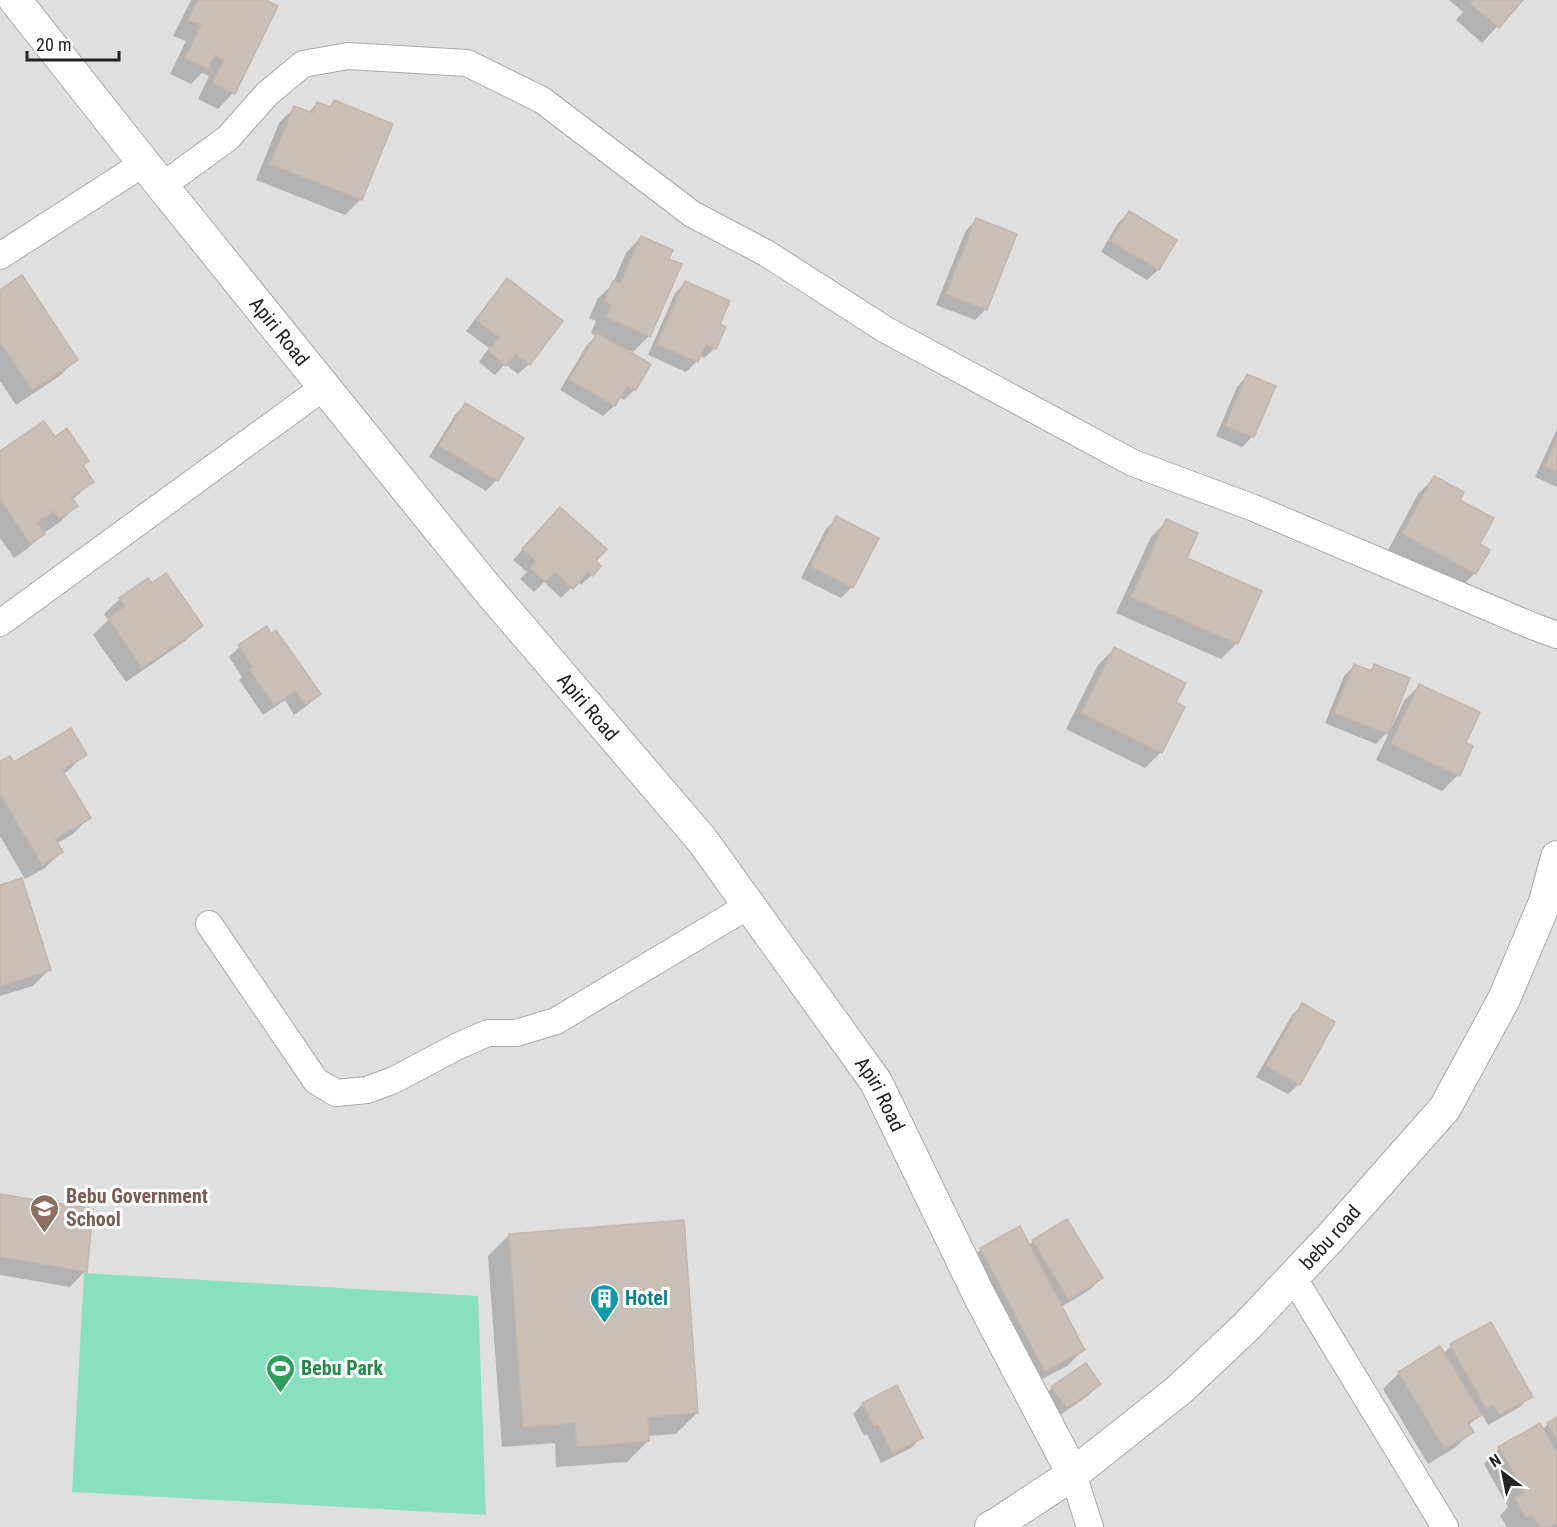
<svg xmlns="http://www.w3.org/2000/svg" width="1557" height="1527" viewBox="0 0 1557 1527" font-family="'Roboto Condensed',sans-serif">
<style>
.residential{fill:#e0dfdf}
.pitch{fill:#88e0be}
.shadow{fill:#0003}
.building{fill:#c7bfb8;stroke:#c4b6ab;stroke-width:1.5}
.lines{fill:none;stroke-linecap:round;stroke-linejoin:round}
.minor-casing{stroke:#a9a9a9;stroke-width:28}
.tertiary-casing{stroke:#a9a9a9;stroke-width:34}
.minor{stroke:#fff;stroke-width:26}
.tertiary{stroke:#fff;stroke-width:32}
.labels{text-anchor:middle;stroke-width:6;stroke-linejoin:round;paint-order:stroke}
.street-label{font-size:20px;fill:#222;stroke:#fff}
.education-label{font-size:20px;font-weight:bold;fill:#785e54;stroke:#fff;text-anchor:start}
.culture-label{font-size:20px;font-weight:bold;fill:#0d838f;stroke:#fff;text-anchor:start}
.leisure-label{font-size:20px;font-weight:bold;fill:#27864d;stroke:#fff;text-anchor:start}
</style>
<rect width="100%" height="100%" fill="#f2efe9"/>
<!-- residential -->
<path class="residential" d="M0,0H1557V1527H0Z"/>
<!-- pitch -->
<path class="pitch" d="M84,1273L478,1296L486,1515L72,1492Z"/>
<!-- shadow -->
<path class="shadow" d="M191,0H262L233,93L218,109L198,99L209,76L202,73L191,84L170,74L186,41L173,36Z
M1449,0H1521L1482,43L1456,20L1463,12Z
M334,102L361,199L345,215L256,180L279,123L295,107L308,113L317,103L328,108Z
M1129,212L1175,241L1158,270L1147,280L1101,252L1118,223Z
M976,220L986,309L975,320L936,305L966,230Z
M641,237L667,260L649,336L633,352L626,349L625,351L634,390L624,400L619,397L614,406L603,416L560,390L587,345L596,336L591,333L596,321L589,318L598,298L612,285L626,253Z
M507,280L529,364L518,374L505,364L495,375L479,362L489,348L466,331L497,291Z
M685,283L718,325L715,348L704,358L699,356L697,361L686,372L648,355L675,293Z
M0,292L76,359L61,375L16,405L0,381Z
M1247,376L1253,436L1242,447L1216,436L1237,387Z
M465,405L522,438L496,480L486,491L429,457L455,415Z
M1557,429V487L1535,477Z
M54,439L82,466L92,482L72,500L76,506L60,522L44,533L27,549L14,558L0,538V453Z
M1434,478L1458,500L1478,545L1475,573L1459,589L1388,550L1418,494Z
M837,518L877,538L852,587L841,598L801,578L826,529Z
M550,519L593,561L592,575L581,585L578,581L561,598L544,582L534,592L520,579L527,572L513,560Z
M1167,521L1185,558L1237,643L1221,659L1116,613L1151,537Z
M120,599L201,626L185,641L126,682L93,635L108,620L104,614Z
M239,647L319,694L308,705L294,715L285,700L263,715L239,680L242,677L229,657Z
M1114,649L1174,703L1161,752L1145,768L1066,729L1098,665Z
M1354,666L1369,672L1375,666L1388,728L1390,729L1376,744L1325,723L1344,676Z
M1420,685L1464,744L1458,775L1442,791L1376,760L1404,701Z
M85,754L69,770L63,774L89,818L73,834L56,844L61,852L45,868L25,879L0,836V763L14,764Z
M0,887L49,970L33,986L0,996Z
M1302,1005L1299,1084L1288,1094L1256,1077L1292,1015Z
M0,1196L85,1271L70,1287L0,1275Z
M509,1235L697,1413L676,1434L647,1436L648,1441L627,1462L556,1467L555,1443L502,1447L488,1256Z
M1033,1241L1101,1278L1091,1289L1061,1307L1083,1350L1067,1366L1029,1386L965,1265L981,1249L1029,1246Z
M1451,1346L1531,1396L1520,1407L1488,1425L1482,1414L1478,1417L1468,1426L1472,1431L1456,1447L1428,1464L1383,1389L1399,1373L1439,1349L1443,1354Z
M1099,1384L1089,1395L1056,1418L1042,1398L1052,1388Z
M863,1404L921,1438L911,1448L881,1463L867,1434L864,1436L853,1414Z
M1557,1419V1527H1507L1500,1516L1508,1507L1484,1464L1499,1448L1542,1430L1548,1424Z"/>
<!-- building -->
<path class="building" d="M198,0H266L278,6L235,94L213,83L224,60L215,55L208,69L185,58L201,25L188,20Z
M1473,0H1523L1499,28L1470,3Z
M334,100L393,124L362,200L270,164L294,106L313,113L317,102L331,107Z
M1129,211L1177,240L1159,270L1110,241Z
M976,218L1017,234L987,310L946,294Z
M641,236L673,250L669,259L682,264L650,337L606,317L611,305L604,302L613,281L620,283Z
M22,275L78,360L32,390L0,342V290Z
M507,278L563,321L530,365L515,354L506,366L488,351L499,337L476,320Z
M685,281L730,301L720,324L726,327L716,349L706,344L698,362L657,344Z
M597,333L651,364L635,391L627,386L615,406L569,380Z
M1247,374L1276,386L1254,437L1225,426Z
M465,403L524,438L498,481L439,446Z
M44,421L55,437L67,428L89,461L83,465L94,482L71,497L78,506L59,519L54,511L37,522L45,534L30,544L0,499V451Z
M1557,439V472L1545,466Z
M1434,476L1464,492L1460,500L1494,518L1480,544L1490,550L1476,574L1402,534Z
M560,507L607,549L596,561L601,566L593,576L588,572L573,589L555,572L545,582L530,568L536,561L522,549Z
M836,516L879,538L853,588L811,567Z
M1166,519L1198,533L1187,558L1262,591L1238,644L1131,597Z
M166,573L203,626L142,668L108,618L125,606L119,598L148,578L152,583Z
M267,626L271,634L276,630L321,694L305,705L296,691L274,705L249,669L252,666L238,645Z
M1114,647L1186,683L1176,702L1185,707L1162,753L1081,713Z
M1354,664L1372,671L1374,664L1410,678L1388,734L1334,713Z
M1419,684L1480,712L1466,743L1473,746L1460,776L1391,744Z
M71,728L87,755L62,770L91,818L55,839L63,852L42,865L0,794V761L10,756L14,762Z
M22,878L51,970L0,986V885Z
M1302,1003L1335,1022L1300,1085L1266,1066Z
M0,1194L93,1209L87,1272L0,1257Z
M1067,1219L1103,1278L1069,1300L1032,1240Z
M684,1220L698,1413L648,1417L649,1441L577,1447L575,1423L523,1427L509,1234Z
M1020,1226L1085,1350L1045,1371L980,1248Z
M1491,1322L1533,1397L1499,1415L1493,1405L1486,1409L1450,1344Z
M1440,1346L1482,1415L1468,1423L1474,1432L1445,1449L1398,1372Z
M1086,1363L1101,1384L1067,1408L1051,1387Z
M897,1385L923,1438L892,1453L878,1425L874,1426L862,1403Z
M1557,1417V1439L1547,1423Z
M1540,1423L1557,1453V1523L1549,1527H1540L1532,1515L1526,1518L1515,1498L1525,1493L1498,1447Z"/>
<g class="lines">
<defs>
<path id="minor" d="M162,186L228,138L267,94L303,64L348,56L467,63L542,100L692,214L766,253L886,330L1133,463L1254,508L1530,625L1557,635
M0,256L144,163
M0,623L324,387
M209,924L316,1081L336,1093L367,1090L394,1080L458,1046L488,1033H516L556,1021L748,906
M1293,1277L1445,1527
M1073,1474L1090,1527"/>
<g id="tertiary">
<path id="s1" d="M15,0L162,186L485,586L702,840L876,1082L979,1295L1073,1474"/>
<path id="s2" d="M991,1527L997,1524L1073,1474L1179,1390L1247,1326L1293,1277L1331,1237L1445,1108L1504,999L1545,902L1557,857"/>
</g>
</defs>
<!-- minor casing -->
<use href="#minor" class="minor-casing"/>
<!-- tertiary casing -->
<use href="#tertiary" class="tertiary-casing"/>
<!-- minor -->
<use href="#minor" class="minor"/>
<!-- tertiary -->
<use href="#tertiary" class="tertiary"/>
</g>
<!-- icons -->
<defs>
<symbol id="school-pin" viewBox="-11 -11 22 30"><path d="M0 17L-7.5 6A9.5 9.5 0 1 1 7.5 6Z" fill="#8d6e63" stroke="#fff"/><path d="M0-5L7-2L0 1L-7-2ZM-4 1L0 2.5L4 1V4Q0 6-4 4Z" fill="#fff"/></symbol>
<symbol id="building-pin" viewBox="-11 -11 22 30"><path d="M0 17L-7.5 6A9.5 9.5 0 1 1 7.5 6Z" fill="#0f9aa8" stroke="#fff"/><path d="M-4-6H4V6H1V3H-1V6H-4ZM-2.5-4.3h1.7v1.8h-1.7ZM.8-4.3h1.7v1.8H.8ZM-2.5-1h1.7V.8h-1.7ZM.8-1h1.7V.8H.8Z" fill="#fff"/></symbol>
<symbol id="stadium-pin" viewBox="-11 -11 22 30"><path d="M0 17L-7.5 6A9.5 9.5 0 1 1 7.5 6Z" fill="#2e9e5b" stroke="#fff"/><path d="M0-5a6.5 5 0 1 0 0 10a6.5 5 0 1 0 0-10ZM-3.5-1.8h7v3.6h-7Z" fill="#fff"/></symbol>
</defs>
<g fill-rule="evenodd">
<use href="#school-pin" x="28" y="1192" width="33" height="45"/>
<use href="#building-pin" x="588" y="1282" width="33" height="45"/>
<use href="#stadium-pin" x="264" y="1352" width="33" height="45"/>
</g>
<g class="labels">
<!-- street labels -->
<g class="street-label">
<text dy="7" stroke="none"><textPath href="#s1" startOffset="424">Apiri Road</textPath></text>
<text dy="7" stroke="none"><textPath href="#s1" startOffset="910">Apiri Road</textPath></text>
<text dy="7" stroke="none"><textPath href="#s1" startOffset="1396">Apiri Road</textPath></text>
<text dy="7" stroke="none"><textPath href="#s2" startOffset="448">bebu road</textPath></text>
</g>
<!-- education labels -->
<g class="education-label">
<text x="66" y="1203">Bebu Government<tspan x="66" dy="23">School</tspan></text>
</g>
<!-- culture labels -->
<g class="culture-label">
<text x="625" y="1305">Hotel</text>
</g>
<!-- leisure labels -->
<g class="leisure-label">
<text x="301" y="1375">Bebu Park</text>
</g>
</g>
<!-- north arrow -->
<g transform="translate(1503 1473) rotate(328)" stroke="#ffffff" stroke-width="4.5" paint-order="stroke">
<path d="M0-4.5L10 22L0 15L-10 22Z" fill="#222222"/>
<text y="-9" font-size="16" font-weight="bold" text-anchor="middle" fill="#222222">N</text>
</g>
<!-- scale -->
<path d="M27 51v9h92v-9" fill="none" stroke="#222222" stroke-width="3"/>
<text x="36" y="51" font-size="18" fill="#222222" stroke="#ffffff" stroke-width="4.5" paint-order="stroke">20 m</text>
</svg>
